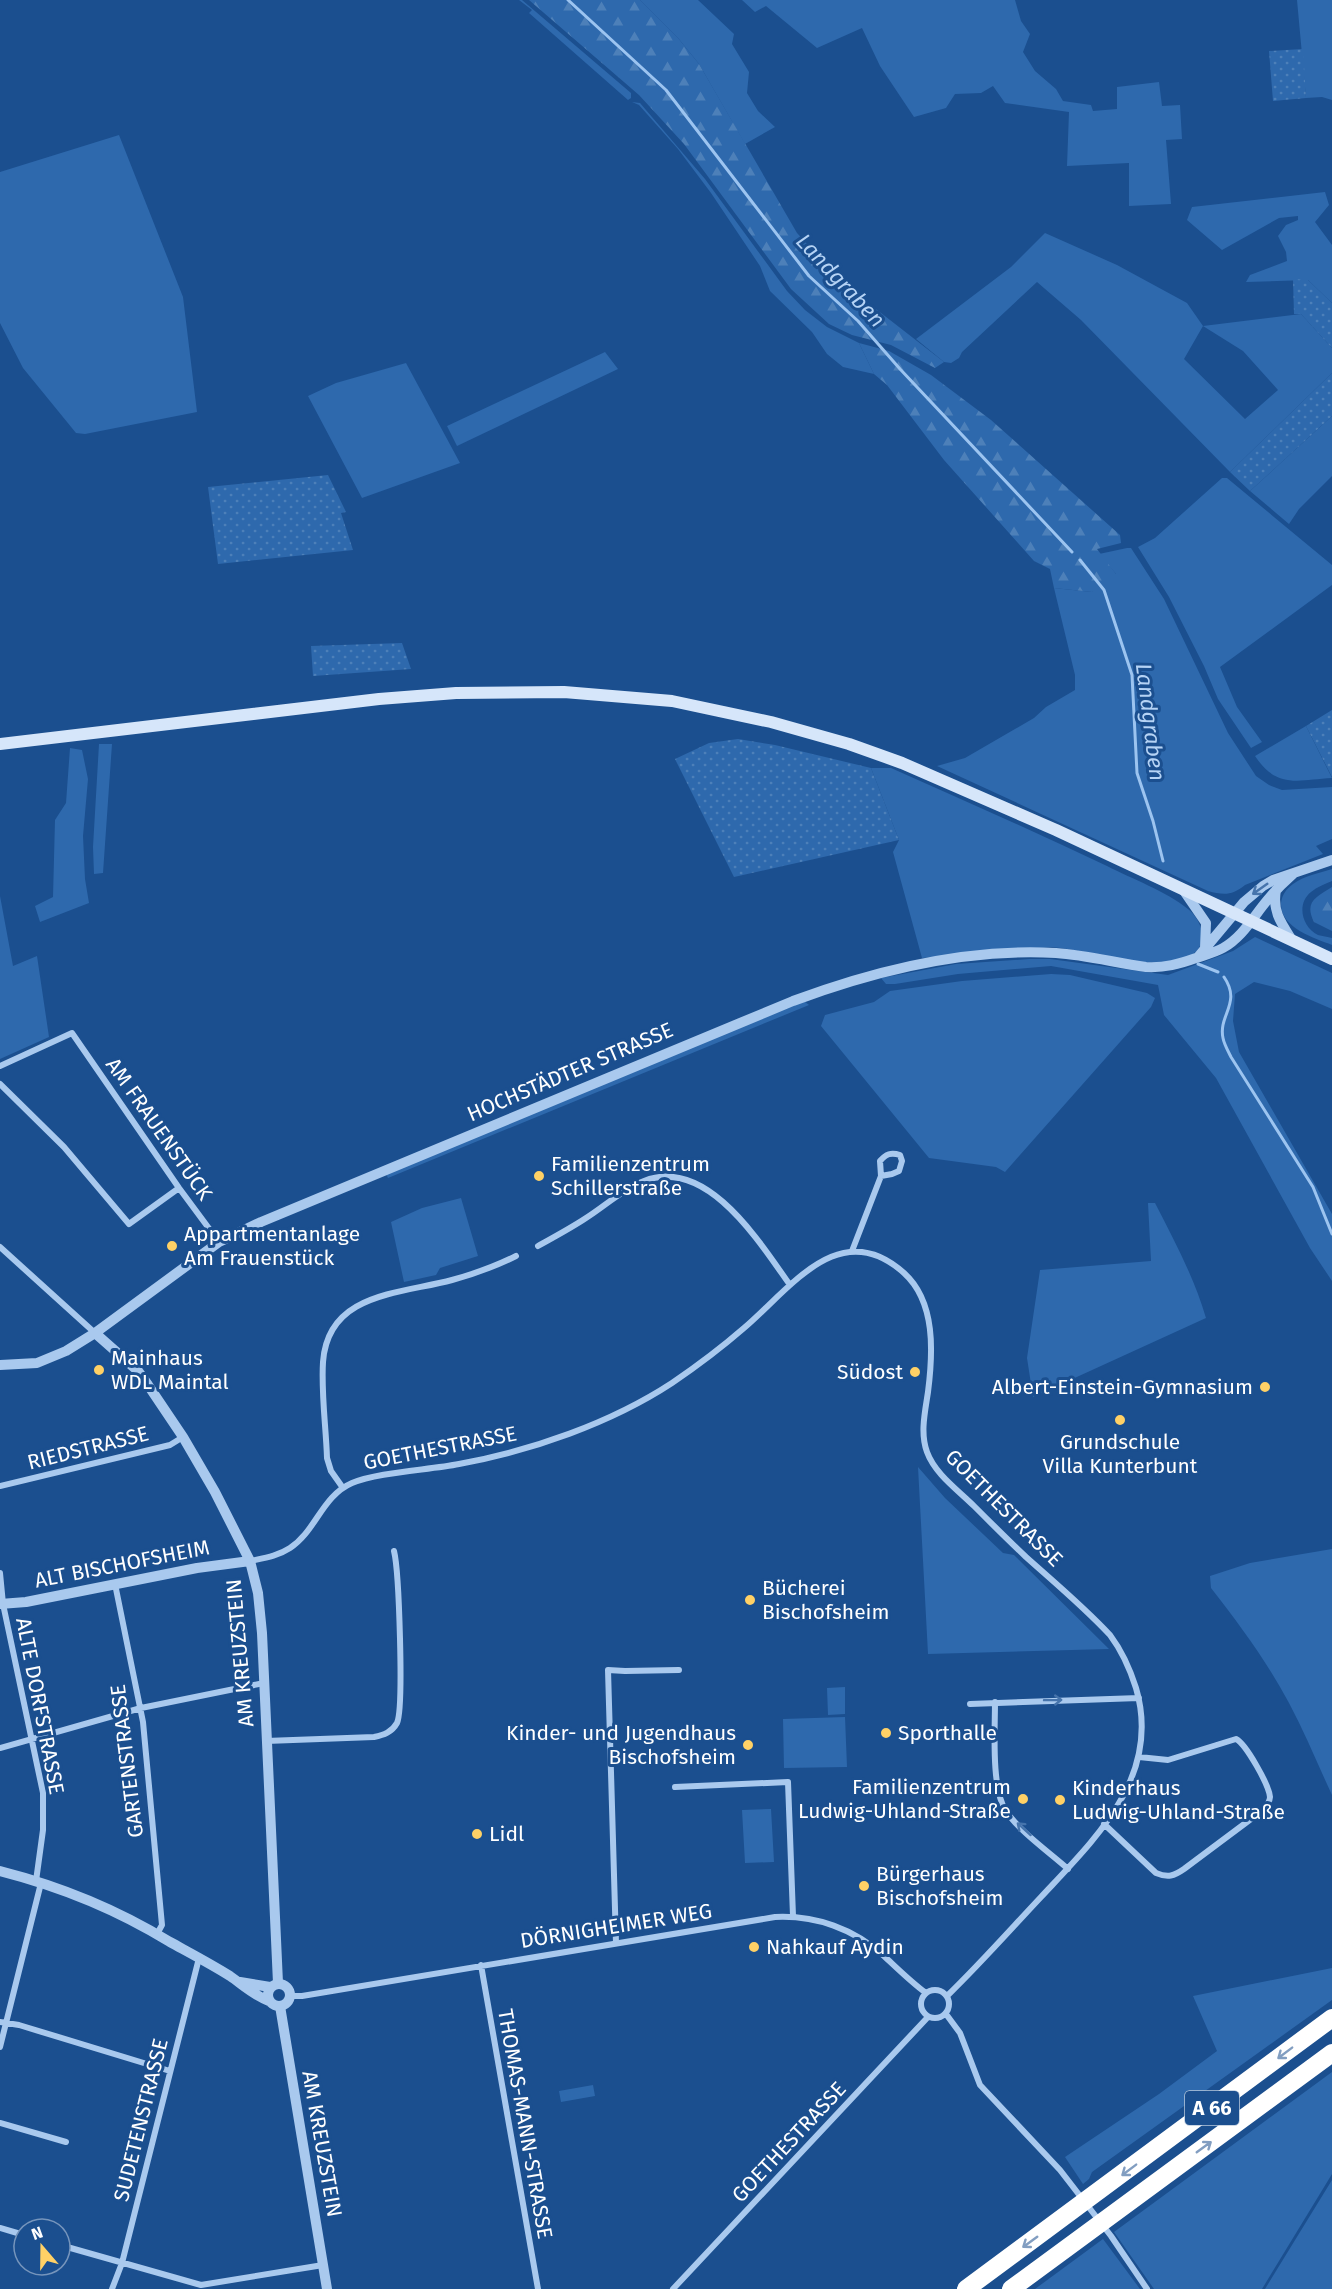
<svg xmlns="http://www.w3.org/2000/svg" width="1332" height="2289" viewBox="0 0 1332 2289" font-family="'Fira Sans',sans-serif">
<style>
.green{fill:#2e69ad;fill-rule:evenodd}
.forest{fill:url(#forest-firs)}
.garden{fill:url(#garden-dots)}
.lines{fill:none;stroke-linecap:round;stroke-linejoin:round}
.stream{stroke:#9cc4f0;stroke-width:3}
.minor{stroke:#a9c9ee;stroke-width:6}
.tertiary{stroke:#a9c9ee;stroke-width:10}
.secondary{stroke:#d6e6fa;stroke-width:12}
.motorway{stroke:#fff;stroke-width:18}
.oneway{stroke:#4674ac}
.oneway2{stroke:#829ec1}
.poi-dot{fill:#ffd166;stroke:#1b4f8f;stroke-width:2}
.labels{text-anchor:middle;stroke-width:6;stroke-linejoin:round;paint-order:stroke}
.shield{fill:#1b4f8f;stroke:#bbcadd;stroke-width:1.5}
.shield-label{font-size:20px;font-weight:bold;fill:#fff}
.street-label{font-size:21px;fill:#fff;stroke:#1b4f8f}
.poi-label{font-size:21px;fill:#fff;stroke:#1b4f8f;text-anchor:start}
.water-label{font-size:22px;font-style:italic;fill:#b5d3f5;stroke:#1b4f8f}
</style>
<defs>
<pattern id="forest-firs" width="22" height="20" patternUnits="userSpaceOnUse" patternTransform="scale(1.5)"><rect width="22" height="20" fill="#2e69ad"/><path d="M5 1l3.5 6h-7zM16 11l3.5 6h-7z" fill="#4d80b9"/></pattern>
<pattern id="garden-dots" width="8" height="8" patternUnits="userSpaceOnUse" patternTransform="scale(1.5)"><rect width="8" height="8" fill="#2e69ad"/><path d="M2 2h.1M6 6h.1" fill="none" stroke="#4d80b9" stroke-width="1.8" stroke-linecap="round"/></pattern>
</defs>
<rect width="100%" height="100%" fill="#1b4f8f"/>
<!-- green -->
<path class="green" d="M519,0H522L631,93V98L628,100L529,13L532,10Z
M640,0H698L734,34L732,44L749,72L747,93L758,111L775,127L745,144L699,64L678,38Z
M742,0H1015L1021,21L1030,34L1023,52L1035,71L1056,89L1063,101L1091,105L1093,111L1117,109V87L1159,82L1162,106L1180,105L1182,139L1166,140L1171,204L1129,206V163L1067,166L1069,112L1005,103L993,86L981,93L955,94L946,108L914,117L880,66L862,28L817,48L766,6L755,12Z
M1297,0H1332V100L1322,97L1306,98Z
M632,102L640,103L705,179L787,291L805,310L827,327L859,343L874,374L843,367L827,354L812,332L770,291L760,266L711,193L678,149L639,105Z
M119,135L183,297L197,412L85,434L76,433L23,368L0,323V172Z
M1325,192L1329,205L1315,222L1332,245V303L1308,280L1246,282L1250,275L1287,261L1286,252L1278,236L1286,225L1298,220V216L1279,218L1222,250L1187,220L1192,207Z
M1045,233L1117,265L1187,303L1203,326L1301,314L1332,348V373L1230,472L1081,320L1037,282L962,352L959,358L951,363L944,362L916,339L1011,267ZM1203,326L1243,351L1278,390L1245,419L1184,359Z
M605,352L618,369L457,446L447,426Z
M406,363L460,463L362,498L308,396L336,383Z
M1332,416V476L1299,509L1289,524L1250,491Z
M1222,478H1227L1332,565V585L1220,667L1237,707L1262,742L1251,748L1218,699L1204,666L1169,597L1138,547L1155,538Z
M1127,548H1131L1164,599L1228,733L1256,776L1269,785L1282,790L1332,787V839L1316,846L1323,854L1245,885C1232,896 1223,895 1208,891L937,766L965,758L1034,718L1046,707L1075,690V675L1054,588L1092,592L1116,574L1099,554Z
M1306,726L1332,778C1297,780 1277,789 1255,756Z
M99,744H112L103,873L94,874L93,847Z
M70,748L82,750L88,779L83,836L85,879L89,903L40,922L35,906L53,897L55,820L66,803Z
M871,768H891C963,800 1036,832 1107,866C1132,879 1166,891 1188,909C1197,916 1204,929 1202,941C1200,951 1188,959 1179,960C1136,969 1094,951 1052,947L922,958L893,852L899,840Z
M1332,869V881C1325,884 1317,887 1311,892C1296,904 1302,927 1318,935C1322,936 1328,937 1332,938V945C1314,938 1280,928 1281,903C1282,895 1286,889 1293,884C1304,876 1319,873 1332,869Z
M0,896L13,966L37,956L49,1037L0,1059Z
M1255,937L1332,973V1009L1290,991L1254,982L1235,994L1233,1021L1239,1052L1332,1214V1281L1310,1248L1216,1078L1164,1015L1158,985L1051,966L958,974L895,984H886L881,978L956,964L1029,959H1050L1168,975L1233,951Z
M1051,974L1070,975L1147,993L1155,998L1151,1007L1005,1172L996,1167L929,1158L821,1026L825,1015L874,1002L890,991L962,981Z
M804,1001L809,1005L388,1178L386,1174Z
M461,1198L478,1256L440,1268L436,1275L404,1282L391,1222L422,1208Z
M1148,1203H1155C1174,1240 1194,1277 1206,1318L1033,1397L1027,1358L1040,1270L1151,1261Z
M918,1467L945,1498L1003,1553L1014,1555L1109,1649L928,1654Z
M1332,1549V1795C1318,1765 1305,1733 1289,1703C1267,1662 1240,1625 1211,1588L1210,1576L1250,1563Z
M845,1687V1714L828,1715L827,1688Z
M845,1717L847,1767L784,1768L783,1719Z
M771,1809L774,1862L745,1863L742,1810Z
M1332,1968V2000L1092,2172L1089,2179L1083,2184L1065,2157L1159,2094L1217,2051L1193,1996Z
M1332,2072V2174L1262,2289H1154L1114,2232Z
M593,2085L595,2096L561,2102L559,2091Z
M1332,2180V2289H1265Z
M1103,2239L1140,2289H1035Z"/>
<!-- forest -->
<path class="forest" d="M529,0H640L678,38L699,64L797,233L845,285L944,362L935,368L891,345L852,335L829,324L791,289L684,144L639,95Z
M859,343L889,351L931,375L991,420L1120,535L1121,543L1097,549L1116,574L1118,584L1092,592L1054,588L1050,569L1034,561L944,460L887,385L874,374Z
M1332,887V931L1314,922C1304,902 1316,897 1332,887Z"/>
<!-- garden -->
<path class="garden" d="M1303,49L1306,98L1273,101L1269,51Z
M1293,279L1308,280L1332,303V348L1301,314H1294Z
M1332,373V416L1250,491L1230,472Z
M328,475L346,512L341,513L353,550L218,564L208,487Z
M402,643L411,669L313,676L311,646Z
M1332,710V777L1306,726Z
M738,739L775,745L871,768L899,840L734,877L675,759L709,743Z"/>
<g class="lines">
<!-- stream -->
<path class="stream" d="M568,0L666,90L809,276L858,321L900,369L1072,552
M1080,560L1104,590L1132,675L1137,773L1153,821L1163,861
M1198,964L1218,972
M1224,977C1242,1003 1218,1015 1223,1038C1224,1044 1228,1051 1231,1057L1313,1187L1332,1234"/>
<!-- minor -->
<path class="minor" d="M0,1066L72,1033L179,1188L219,1242
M0,1084L64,1147L129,1224L179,1188
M538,1246C554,1237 571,1228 586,1218C605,1206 623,1189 644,1181C707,1156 760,1243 790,1285
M0,1247L95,1333
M852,1251L881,1176L880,1161C886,1154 891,1152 900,1155L902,1161L899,1171L892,1174L881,1176
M0,1486L170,1445L183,1437
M343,1488L331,1471L327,1458C326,1427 321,1393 323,1362C328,1292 401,1294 452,1280C474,1274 496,1266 516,1256
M250,1561C264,1558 278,1556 290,1548C316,1531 322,1496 352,1483C378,1472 429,1470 459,1464C531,1451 611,1423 672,1383C697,1366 721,1348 744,1328C790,1289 840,1215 904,1273C936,1302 933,1353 928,1392C925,1412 920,1433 927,1452C935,1474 958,1490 974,1506C991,1523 1008,1540 1026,1557C1054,1582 1084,1607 1110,1635C1122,1651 1130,1669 1136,1688C1162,1776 1096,1838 1041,1897C1010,1930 980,1964 947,1996
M0,1573L3,1604L43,1793V1830L36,1881
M115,1584L143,1722L162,1925L157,1934
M995,1702C995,1730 991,1789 1006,1811C1020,1832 1049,1852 1068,1869
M970,1704L1139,1698
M266,1741L374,1737C384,1735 392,1732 397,1723C404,1708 399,1571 394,1551
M0,1748L141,1708L264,1683
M675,1787L788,1782L793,1916
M1104,1824L1156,1873C1168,1878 1174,1876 1184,1869L1263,1810C1266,1806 1270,1802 1270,1797C1269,1785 1246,1744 1236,1739L1168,1760L1139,1757
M616,1943L608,1670L625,1671L679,1670
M481,1965L538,2289
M921 2004a14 14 0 1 1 28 0a14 14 0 1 1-28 0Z
M290,1996H302L775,1917C816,1915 854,1929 884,1956C898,1969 911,1982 926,1993
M946,2014L960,2033L980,2085L1060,2170L1111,2236L1147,2289
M0,2022L19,2025L170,2071
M0,2047L41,1883
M0,2123L66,2142
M0,2228L24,2235
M60,2245L201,2285L323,2265
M112,2289L122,2263L199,1958
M673,2289L928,2017"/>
<!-- tertiary -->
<path class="tertiary" d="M1276,890C1272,911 1281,923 1292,940
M1184,891L1206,923L1205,948
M1198,957L1244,902L1263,886L1273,880L1332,860
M95,1333L138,1371L148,1385L183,1437L215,1492L250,1561L258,1593L262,1633L278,1983
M0,1365L37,1363L66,1351L95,1333L219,1242L261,1222L793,1001C876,970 968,948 1056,953C1087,955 1116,963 1146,967C1165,968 1179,964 1196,958C1205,955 1214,953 1223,948C1244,936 1254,915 1270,897C1277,889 1285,881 1293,874
M0,1604L26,1602L197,1568L250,1561
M0,1871C59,1886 118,1910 170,1942C190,1953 211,1964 230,1976C243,1985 253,1995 269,2001
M240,1982L270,1987
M268 1995a11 11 0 1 1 22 0a11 11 0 1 1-22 0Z
M280,2006L327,2289"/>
<!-- secondary -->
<path class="secondary" d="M0,744L379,699L456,693L564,692L672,701L771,722L849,744L902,763L1056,830L1332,959"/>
<!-- motorway -->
<path class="motorway" d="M966,2289L1332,2018
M1011,2289L1332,2053"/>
</g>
<!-- one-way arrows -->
<defs><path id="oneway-shaft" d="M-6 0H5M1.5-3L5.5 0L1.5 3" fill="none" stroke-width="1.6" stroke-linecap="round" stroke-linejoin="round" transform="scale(1.5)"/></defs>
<g class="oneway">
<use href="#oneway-shaft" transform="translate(1260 889) rotate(145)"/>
<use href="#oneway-shaft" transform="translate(1053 1700) rotate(-1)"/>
<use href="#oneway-shaft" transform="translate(1024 1829) rotate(-138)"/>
</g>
<g class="oneway2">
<use href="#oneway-shaft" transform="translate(1285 2053) rotate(143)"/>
<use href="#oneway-shaft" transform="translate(1204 2147) rotate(-36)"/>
<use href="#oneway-shaft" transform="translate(1129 2170) rotate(143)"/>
<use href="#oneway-shaft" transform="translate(1030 2242) rotate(144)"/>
</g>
<!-- markers -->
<g class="poi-dot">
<circle cx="539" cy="1176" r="6"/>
<circle cx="172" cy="1246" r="6"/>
<circle cx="99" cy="1370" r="6"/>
<circle cx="915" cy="1372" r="6"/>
<circle cx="1265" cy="1387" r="6"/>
<circle cx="1120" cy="1420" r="6"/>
<circle cx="750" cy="1600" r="6"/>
<circle cx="886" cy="1733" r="6"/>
<circle cx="748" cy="1745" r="6"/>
<circle cx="1023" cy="1799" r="6"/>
<circle cx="1060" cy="1800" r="6"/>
<circle cx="477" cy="1834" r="6"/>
<circle cx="864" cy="1886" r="6"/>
<circle cx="754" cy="1947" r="6"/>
</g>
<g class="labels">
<!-- shield labels -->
<rect class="shield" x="1185" y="2091" width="54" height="34" rx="4.5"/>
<g class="shield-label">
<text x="1212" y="2115">A 66</text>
</g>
<!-- street labels -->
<g class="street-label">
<text transform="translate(570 1072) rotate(-23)" y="7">HOCHSTÄDTER STRASSE</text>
<text transform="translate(159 1129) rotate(55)" y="7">AM FRAUENSTÜCK</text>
<text transform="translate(88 1448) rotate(-14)" y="7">RIEDSTRASSE</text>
<text transform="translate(440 1448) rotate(-11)" y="7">GOETHESTRASSE</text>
<text transform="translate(1004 1508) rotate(45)" y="7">GOETHESTRASSE</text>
<text transform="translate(122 1564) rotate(-11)" y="7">ALT BISCHOFSHEIM</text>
<text transform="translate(240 1653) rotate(-95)" y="7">AM KREUZSTEIN</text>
<text transform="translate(40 1706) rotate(79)" y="7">ALTE DORFSTRASSE</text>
<text transform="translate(127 1761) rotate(-97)" y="7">GARTENSTRASSE</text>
<text transform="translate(616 1926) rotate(-9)" y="7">DÖRNIGHEIMER WEG</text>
<text transform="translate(141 2120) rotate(-76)" y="7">SUDETENSTRASSE</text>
<text transform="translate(525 2124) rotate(80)" y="7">THOMAS-MANN-STRASSE</text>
<text transform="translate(789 2142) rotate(-47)" y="7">GOETHESTRASSE</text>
<text transform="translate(322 2144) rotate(80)" y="7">AM KREUZSTEIN</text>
</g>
<!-- poi labels -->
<g class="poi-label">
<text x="551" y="1171">Familienzentrum<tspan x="551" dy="24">Schillerstraße</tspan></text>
<text x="184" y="1241">Appartmentanlage<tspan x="184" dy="24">Am Frauenstück</tspan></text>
<text x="111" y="1365">Mainhaus<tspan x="111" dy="24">WDL Maintal</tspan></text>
<text x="903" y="1379" text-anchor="end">Südost</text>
<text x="1253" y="1394" text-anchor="end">Albert-Einstein-Gymnasium</text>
<text x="1120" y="1449" text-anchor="middle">Grundschule<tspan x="1120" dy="24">Villa Kunterbunt</tspan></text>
<text x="762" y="1595">Bücherei<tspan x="762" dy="24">Bischofsheim</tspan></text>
<text x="736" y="1740" text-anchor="end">Kinder- und Jugendhaus<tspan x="736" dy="24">Bischofsheim</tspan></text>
<text x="898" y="1740">Sporthalle</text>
<text x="1011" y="1794" text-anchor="end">Familienzentrum<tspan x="1011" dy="24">Ludwig-Uhland-Straße</tspan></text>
<text x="1072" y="1795">Kinderhaus<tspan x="1072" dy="24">Ludwig-Uhland-Straße</tspan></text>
<text x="489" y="1841">Lidl</text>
<text x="876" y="1881">Bürgerhaus<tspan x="876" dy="24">Bischofsheim</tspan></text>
<text x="766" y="1954">Nahkauf Aydin</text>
</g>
<!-- water labels -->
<g class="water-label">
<text transform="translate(841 280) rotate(47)" y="8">Landgraben</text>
<text transform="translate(1151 722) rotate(83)" y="8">Landgraben</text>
</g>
</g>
<!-- north arrow -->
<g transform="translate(42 2247) rotate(340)"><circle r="28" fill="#1b4f8f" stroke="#7695bc" stroke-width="1.5"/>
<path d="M0-4.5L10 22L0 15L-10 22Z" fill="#ffd166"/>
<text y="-9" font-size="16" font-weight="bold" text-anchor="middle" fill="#ffffff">N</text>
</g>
</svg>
